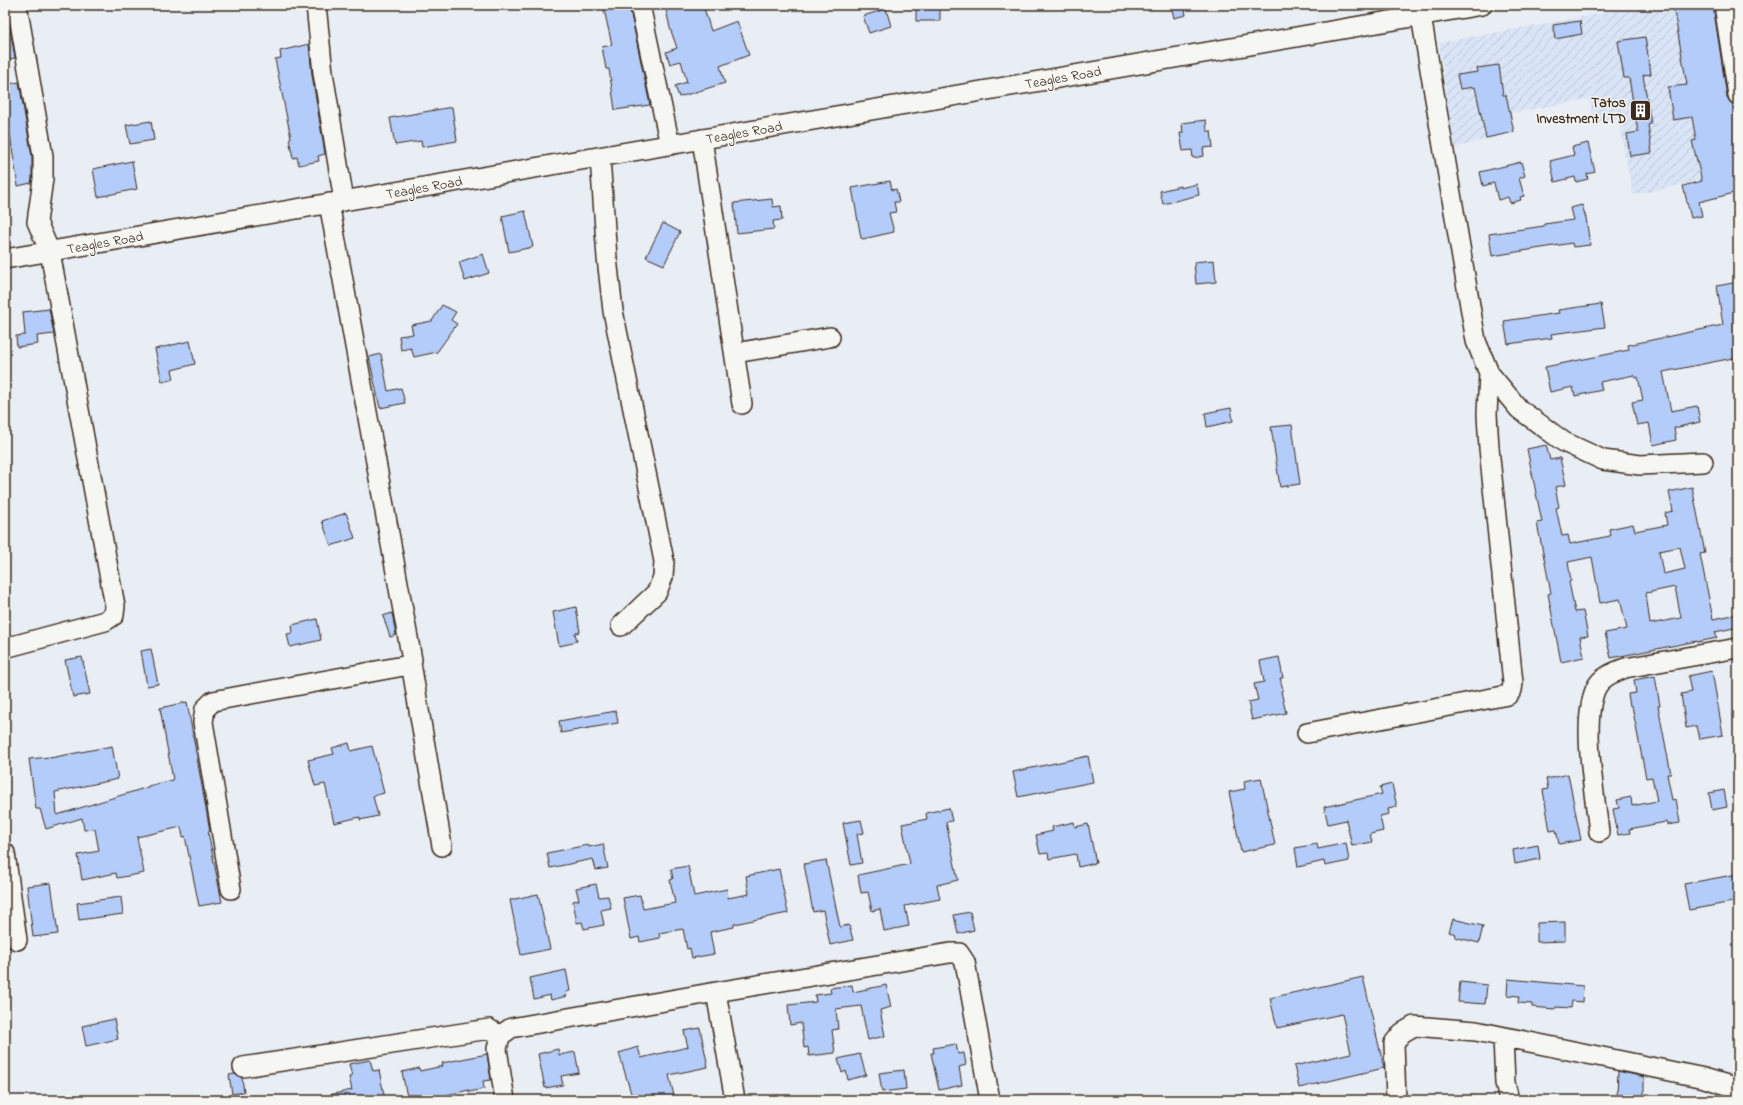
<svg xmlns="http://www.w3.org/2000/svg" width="1743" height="1105" viewBox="0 0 1743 1105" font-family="'Indie Flower',sans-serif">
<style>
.built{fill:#d9e4f6}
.industrial{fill:url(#industrial-furrows)}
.building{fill:#b4ccfa;stroke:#3b2a1e;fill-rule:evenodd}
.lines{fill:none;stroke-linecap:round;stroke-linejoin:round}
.minor-casing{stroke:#3b2a1e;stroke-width:22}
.minor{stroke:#f6f6f2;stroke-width:19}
.labels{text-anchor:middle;stroke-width:3;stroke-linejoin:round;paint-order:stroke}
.street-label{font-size:14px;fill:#3b2a1e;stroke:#f6f6f2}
.poi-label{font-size:14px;font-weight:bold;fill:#3b2a1e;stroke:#f6f6f2;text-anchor:end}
</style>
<defs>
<pattern id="industrial-furrows" width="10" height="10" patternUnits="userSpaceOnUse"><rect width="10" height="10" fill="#d9e4f6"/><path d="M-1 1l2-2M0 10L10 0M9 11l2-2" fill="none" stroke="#bbc4d2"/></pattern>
</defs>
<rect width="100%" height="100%" fill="#e9eef4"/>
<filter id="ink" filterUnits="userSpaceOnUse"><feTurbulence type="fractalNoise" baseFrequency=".025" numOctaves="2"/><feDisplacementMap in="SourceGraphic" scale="8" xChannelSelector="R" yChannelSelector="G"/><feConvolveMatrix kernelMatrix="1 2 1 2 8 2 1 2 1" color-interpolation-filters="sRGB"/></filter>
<g filter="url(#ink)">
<!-- built -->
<path class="built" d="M1257,5H1308L1258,13Z"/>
<!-- industrial -->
<path class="industrial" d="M1648,5H1717L1737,173L1633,195L1618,119L1594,123L1589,99L1510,113L1514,132L1454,148L1439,43Z"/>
<!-- building -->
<path class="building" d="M5,5H6L15,58L5,60Z
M603,5H629L650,105L615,110L609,69H606L602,47L612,45Z
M665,5H703L711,31L737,21L749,55L720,66L725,83L679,97L675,86L687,82L681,61L670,64L666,52L677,48L670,28Z
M916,5H940V21H916Z
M1171,5H1184L1186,15L1174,18Z
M1673,5H1713L1727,97L1730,102L1735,105L1738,122V192L1699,202L1702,216L1691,218L1683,186L1702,181L1692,141L1696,140L1692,117L1673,120L1668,87L1687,85Z
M886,9L891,26L869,33L863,16Z
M1580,21L1582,34L1555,39L1553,25Z
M1645,37L1651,74L1643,75L1651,124L1648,125L1652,153L1630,156L1627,134L1638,132L1629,78H1624L1618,41Z
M309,44L312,75L325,154L318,156L319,161L299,165L297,157L293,158L289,139L291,138L275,59L281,58L280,51Z
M1499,65L1503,95H1506L1514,132L1486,138L1475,87L1460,89L1457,75L1478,72L1477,68Z
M19,82L32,157V178L31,183L18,186L10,135L5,136V85Z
M452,107L457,141L422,147L421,141L395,145L390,118Z
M1206,120L1207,131H1211L1213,147L1203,148L1204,156L1193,158L1192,150L1183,151L1180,133H1183L1182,123Z
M151,121L154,140L130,144L126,125Z
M1588,143L1595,172L1587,174L1588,179L1576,182L1575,177L1555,182L1550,161L1574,155L1572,147Z
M132,161L137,189L98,197L93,169Z
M1521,162L1525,176L1519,178L1524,196L1520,197L1521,200L1510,203L1508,197L1498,200L1494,183L1483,186L1480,172Z
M890,181L892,190L896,189L899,202H894L896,212L889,213L894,232L863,239L861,238L852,188Z
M1197,184L1199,195L1163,204L1160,191L1180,186V188Z
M772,199L773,207L781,206L782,220L773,221L774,229L737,233L734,203Z
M1582,205L1586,218L1590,245L1573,247L1572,243L1492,256L1489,234L1544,226V224L1573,220L1570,208Z
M525,211L533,247L509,252L502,216Z
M663,223L680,232L664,265L646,257Z
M483,254L489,273L465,281L459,262Z
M1214,260L1216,282L1196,284L1194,262Z
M1738,282V357L1663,372L1671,411L1697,406L1700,422L1674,428L1676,440L1653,445L1649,423L1637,425L1632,402L1643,400L1638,377L1635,378L1634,375L1600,382L1602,390L1575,396L1573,387L1550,392L1545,367L1629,350L1628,345L1723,325L1717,286Z
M1601,304L1605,327L1551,334L1552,338L1508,344L1504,321L1559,313L1558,310Z
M442,305L456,312L451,320L457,324L437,352L414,357L411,348L401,350L399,336L413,334L411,325L432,321Z
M49,309L54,334L37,336L38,344L17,347L16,336L25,335L23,312Z
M190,341L195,364L172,370L174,379L162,382L155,349Z
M381,354L388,391L401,388L405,403L380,408L369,357Z
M1231,408L1233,421L1207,427L1205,413Z
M1292,425L1300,484L1280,487L1271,427Z
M1546,445L1550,460L1560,458L1566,485L1555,487L1559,507L1556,508L1562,536L1568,535L1570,544L1610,536L1609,529L1633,524L1635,531L1667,525L1665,513L1673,511L1669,492L1692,487L1705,553L1700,554L1713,619L1738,614V627L1715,632L1717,638L1697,642V641L1611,658L1605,633L1627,629L1620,599L1600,603L1592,557L1568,562L1571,581L1569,582L1575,612L1583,611L1588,636L1580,637L1584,657L1561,662L1548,594L1551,593L1537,523L1542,522L1527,449ZM1680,547L1685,569L1663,574L1659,551ZM1675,587L1681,618L1650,624L1646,593Z
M346,513L355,538L331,546L322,521Z
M576,607L580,632L575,633L577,641L573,642V643L559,646L553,612Z
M392,613L396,635L390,637L383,616Z
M317,619L321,640L290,647L287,634L293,633L292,625Z
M151,649L158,684L147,686L141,651Z
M82,657L90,694L73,697L65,660Z
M1279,657L1283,678H1280L1283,690L1281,691L1286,713L1252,720L1248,702L1258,700L1254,684L1264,682L1260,661Z
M1712,671L1723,735L1700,739L1697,726L1686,728L1681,694L1691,692L1688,676Z
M1655,676L1660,706H1658L1671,774H1667L1672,800L1676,799L1680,823L1667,825L1666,822L1629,829L1630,833L1618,835L1613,809L1619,808L1617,800L1631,797L1632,806L1657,801L1652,777L1646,778L1632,706H1630L1628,694L1636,693L1634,680Z
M187,702L210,831L208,832L222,902L199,906L185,836L183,837L181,827L137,837L144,873L117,878L116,873L82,880L78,855L99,851L95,829L84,830L82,818L46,829L40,809H36L29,759L50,757V758L112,746L118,779L55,792L57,815L148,787V786L173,780L160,708Z
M616,711L618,723L561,733L559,721Z
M349,743L351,751L372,746L384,793L373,796L378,816L360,820V817L334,823L325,784L315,786L308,760L334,754L332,748Z
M1088,756L1093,782L1018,797L1013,772Z
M1568,774L1581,840L1559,844L1556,830L1550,831L1543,790L1548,789L1546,779Z
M1261,778L1275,845L1241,852L1229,792L1245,789L1244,781Z
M1392,784L1397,807L1388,809L1389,814L1380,816L1383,831L1370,834L1372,842L1352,846L1346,820L1328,824L1324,807L1382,794L1380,787Z
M1724,790L1727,807L1712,810L1709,793Z
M949,808L952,821L946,822L958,880L937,885L940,899L905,906L909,926L884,931L880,909L872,911L868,892L861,893L858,875L910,864L902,824L927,819L926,813Z
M861,820L864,833L857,834L862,863L851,865L843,823Z
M1074,822L1075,827L1088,824L1096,863L1078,867L1076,854L1049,859L1048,853L1040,854L1036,835L1053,831L1052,827Z
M1346,843L1349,861L1325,866L1324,861L1298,867L1295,848L1317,844L1318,849Z
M603,844L608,868L596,870L593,859L550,868L547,853L588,845L589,847Z
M1538,845L1540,859L1515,864L1513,850Z
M826,860L840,927L849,925L853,940L830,945L823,910L813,912L804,864Z
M688,866L694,896L727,889L728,898L749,894L746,876L779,869L788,913L734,924V927L710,932L714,954L692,958L690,948L687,949L683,929L659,933L660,938L640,942L639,937L631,939L623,898L640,895L643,909L675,903L670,880L673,879L671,869Z
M1738,874V901L1689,910L1684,884Z
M51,883L58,934L33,937L27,886Z
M596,884L599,897L608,896L611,908L601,910L604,925L584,929L582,922L577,923L573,901L579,900L576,888Z
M538,894L550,949L521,955L510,900Z
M121,897L123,914L79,920L77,903Z
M970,912L974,930L958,934L954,915Z
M1453,919L1483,926L1479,943L1455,937L1456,934L1449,932Z
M1565,922V941L1537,942V923Z
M566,970L570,991L566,992L567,996L551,1000L550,995L534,999L530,978Z
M1363,977L1384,1068L1299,1088L1294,1066L1351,1053L1342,1014L1277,1028L1270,998Z
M1508,979L1583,986L1582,1002L1572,1001L1571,1008L1556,1007L1555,1009L1532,1007V1004L1518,1003L1519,996L1507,995Z
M1460,982L1487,985L1485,1004L1458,1002Z
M852,985L853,992L886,985L891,1007L880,1010L885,1036L868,1040L861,1006L836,1009L838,1029L832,1030L835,1053L809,1056L808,1047L804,1048L801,1023L790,1025L788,1005L816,1002L815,995L831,993L830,988Z
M114,1019L118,1039L86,1046L82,1026Z
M700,1028L708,1067L669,1075L675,1100H633L619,1053L638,1047L641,1058L688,1047L684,1031Z
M956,1044L958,1054L964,1053L966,1065L959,1067L962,1085L939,1090L931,1053H934L933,1048Z
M558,1049L559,1055L575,1052L579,1073L561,1076L563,1085L545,1088L538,1054Z
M487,1054L491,1080L483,1081L484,1089L469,1092V1090L424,1100H417L416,1095L407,1097L402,1072L419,1068L420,1071L443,1066L442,1063Z
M860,1054L866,1075L848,1080L846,1071L842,1073L838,1059Z
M370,1060L373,1071L379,1070L385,1100H329V1095L352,1090L349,1077L352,1076L349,1064Z
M904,1070L906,1089L882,1092L879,1073Z
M1618,1071L1644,1077V1096L1617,1095Z
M235,1074L242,1078L244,1092L232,1094L229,1075Z"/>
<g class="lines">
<defs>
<path id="minor" d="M316,5L323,73L344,201
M640,5L670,145
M1724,5L1738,95
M1421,16L1476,341L1489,373L1519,409L1564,442L1603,460L1640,465L1703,462
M702,139L742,404
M600,157L607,258L613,311L664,561L663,577L657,592L621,626
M5,259L1482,5
M735,353L830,337
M5,648L105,621L114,615L115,606L50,252L37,222L43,179V156L17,5
M411,663L442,846
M1307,733L1508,695L1512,690L1513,683L1489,448L1487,414L1489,373
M1599,832C1595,795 1580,718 1597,686C1603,676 1615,672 1625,668L1738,648
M5,853L17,940
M231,889L203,722L205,709L213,701L409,665L412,660L329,203
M716,992L950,953H959L965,962L990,1100
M1503,1037L1505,1083L1509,1100
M243,1067L489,1029L500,1036
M505,1100L497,1049L500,1036L511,1028L716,992L735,1100
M1396,1100L1394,1043L1402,1033L1414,1026L1476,1031L1704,1078L1734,1087L1738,1091"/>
</defs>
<!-- minor casing -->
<use href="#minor" class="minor-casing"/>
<!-- minor -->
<use href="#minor" class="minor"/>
</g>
</g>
<!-- icons -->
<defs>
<symbol id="building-square" viewBox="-11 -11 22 22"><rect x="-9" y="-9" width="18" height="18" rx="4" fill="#3b2a1e" stroke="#f6f6f2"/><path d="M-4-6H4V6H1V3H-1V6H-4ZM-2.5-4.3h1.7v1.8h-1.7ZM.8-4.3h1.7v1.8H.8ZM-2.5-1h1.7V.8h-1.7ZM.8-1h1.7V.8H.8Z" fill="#fff"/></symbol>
</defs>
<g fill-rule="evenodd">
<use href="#building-square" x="1628" y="98" width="25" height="25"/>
</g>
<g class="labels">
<!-- street labels -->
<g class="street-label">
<text transform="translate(1063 77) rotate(-10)" y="5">Teagles Road</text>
<text transform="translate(744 132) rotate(-10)" y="5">Teagles Road</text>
<text transform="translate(424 187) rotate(-10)" y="5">Teagles Road</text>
<text transform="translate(105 242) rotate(-10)" y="5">Teagles Road</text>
</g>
<!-- poi labels -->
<g class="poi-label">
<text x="1626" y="107">Tatos<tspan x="1626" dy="16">Investment LTD</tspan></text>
</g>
</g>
<!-- margin -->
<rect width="1743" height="1105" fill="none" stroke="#f6f6f2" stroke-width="20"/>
<rect x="10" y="10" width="1723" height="1085" fill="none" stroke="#3b2a1e" stroke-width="1.5" filter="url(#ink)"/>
</svg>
